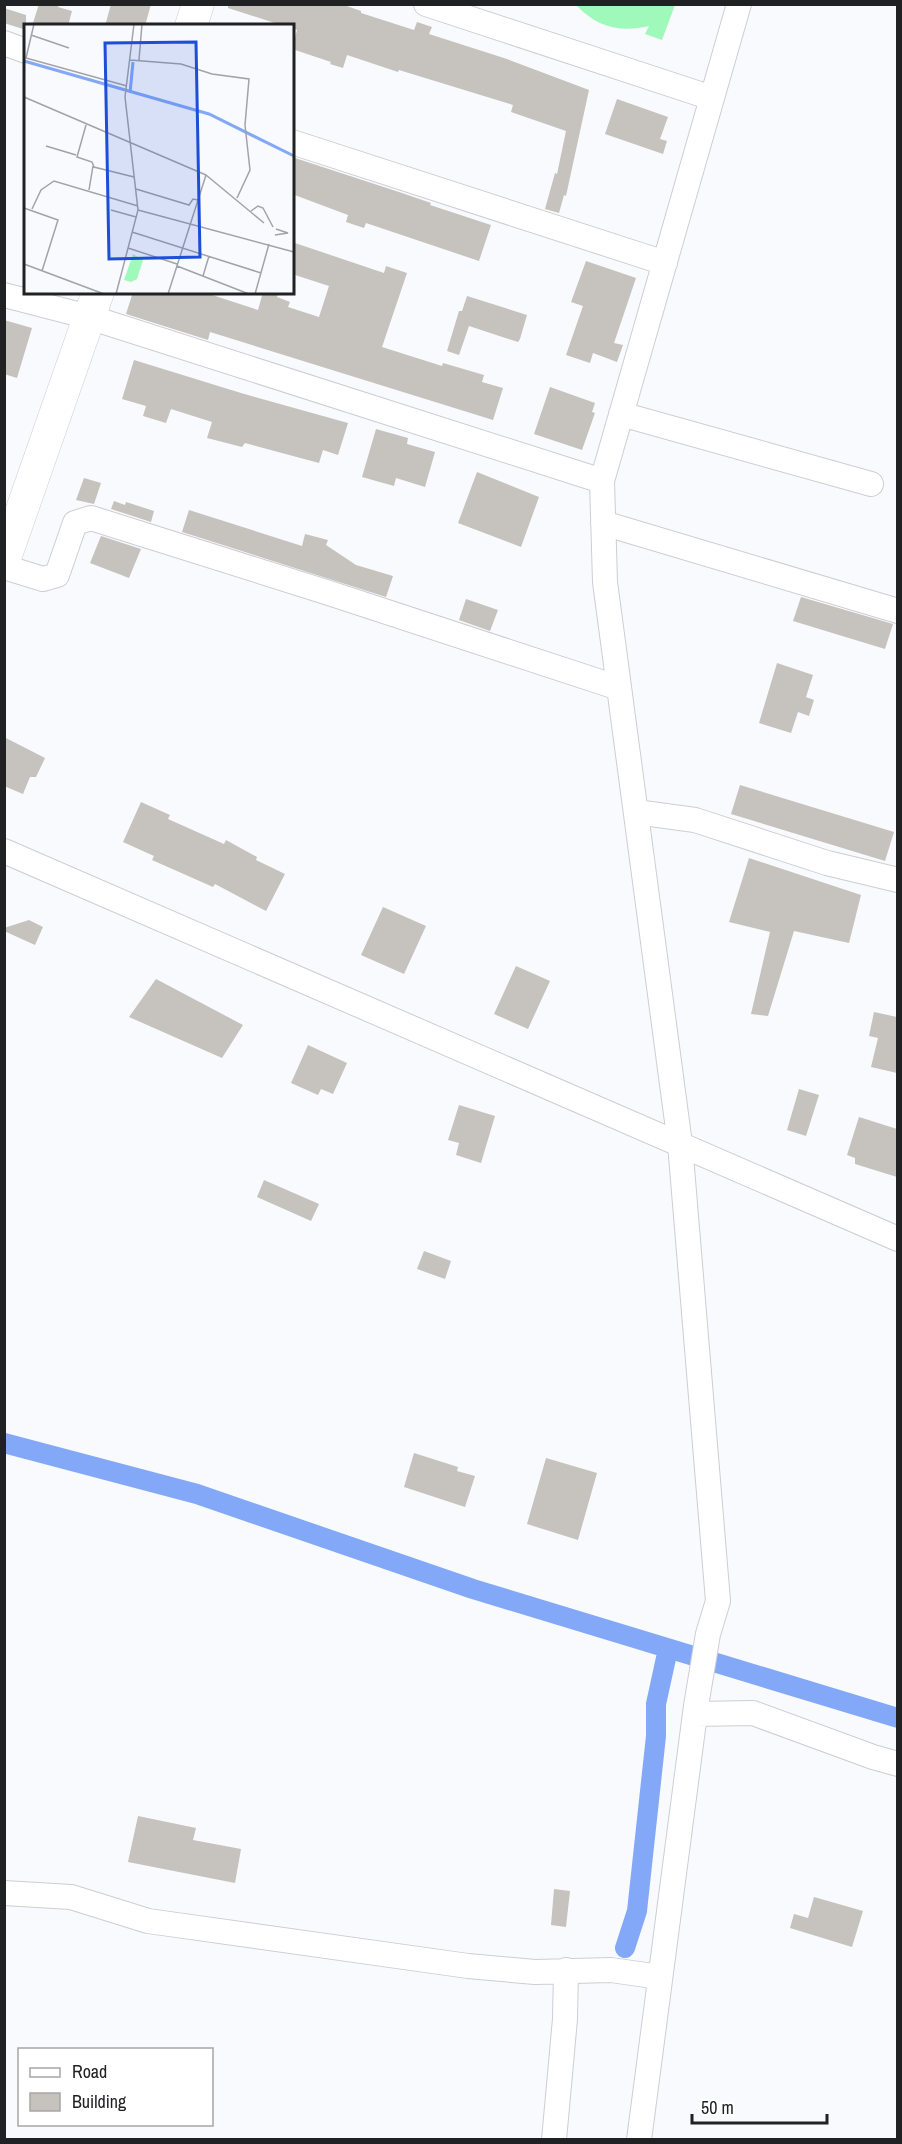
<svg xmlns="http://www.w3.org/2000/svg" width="902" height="2144" viewBox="0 0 902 2144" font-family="'Archivo Narrow',sans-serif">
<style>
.green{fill:#9ff9bb}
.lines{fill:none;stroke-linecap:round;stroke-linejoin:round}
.canal{stroke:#83a8f8;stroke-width:20}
.building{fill:#c6c2bd}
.minor-casing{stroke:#cdced4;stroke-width:26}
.major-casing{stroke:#cdced4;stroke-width:33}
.minor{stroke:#fff;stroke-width:24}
.major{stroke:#fff;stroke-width:32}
.inset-river{fill:none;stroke:#83a8f8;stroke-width:3}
.inset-road{fill:none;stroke:#a2a3a6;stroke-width:1.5}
.view{fill:#1d4ed8;fill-opacity:0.15;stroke:#1d4ed8;stroke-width:3}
.inset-edge{fill:none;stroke:#202123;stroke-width:3}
</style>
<rect width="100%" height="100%" fill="#f9fafe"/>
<!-- green -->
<path class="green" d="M576,5H675L662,40L645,34L649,26C619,33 597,27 576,5Z"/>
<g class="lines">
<!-- canal -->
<path class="canal" d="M4,1443L197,1494L473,1589L898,1718
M625,1948L637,1911L656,1736V1704L668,1649"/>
</g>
<!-- building -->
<path class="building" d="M39,4H59L58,7L72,11L68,26H32Z
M111,4H151L145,26H105Z
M228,4H341L361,11V13L414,30L417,22L432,27L429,34L507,59L589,90L566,196L564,195L559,213L545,209L555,173L557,174L566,131L511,112L513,105L399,70L398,72L347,55L343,68L330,64L331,62L292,49L297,30L292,28V26H284L228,8Z
M4,8L26,15V30L4,23Z
M617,99L668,117L660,139L667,141L663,154L605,134Z
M292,157L402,193L431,203L430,205L491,225L479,261L366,223L364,228L346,222L348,215L292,194Z
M292,242L384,273L386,266L407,273L382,347L442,366L443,363L484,375L482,382L503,388L493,420L210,332L208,340L126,314L133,292H203L258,310L263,292H278L277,297L290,302L288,307L319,317L329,286L292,274Z
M586,261L636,278L614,343L623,345L617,362L593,353L590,363L566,355L583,306L571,302Z
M467,296L527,315L520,339L518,342L469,326L459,355L447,351L459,311H462Z
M4,320L32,328L17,378L4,374Z
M134,360L241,393L348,423L338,455L323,450L319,463L245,443L242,447L207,438L212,422L171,409L166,423L143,416L146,406L122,399Z
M550,387L595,403L592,412L595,413L582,450L534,434Z
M376,429L408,438L407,444L435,452L425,487L396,478L394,486L362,477Z
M477,472L539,497L521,547L458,523Z
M84,478L101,483L94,504L76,500Z
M114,501L125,505L126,502L154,511L151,522L111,509Z
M189,510L302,546L305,534L328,540L326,545L356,565L393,576L386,597L182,532Z
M101,536L141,549L129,578L90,563Z
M801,597L893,624L885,649L793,621Z
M466,599L498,610L490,631L459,620Z
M777,663L813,675L806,697L814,700L809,716L798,712L791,733L759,723Z
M4,737L45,758L36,777H30L23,794L4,786Z
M740,785L894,832L885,861L731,814Z
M141,802L170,815L168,819L224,844L226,840L257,857L256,860L285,874L266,911L215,884L213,887L152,860L154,856L123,842Z
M749,858L861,895L849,943L794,931L768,1016L751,1014L770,932L729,922Z
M383,907L426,926L404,974L361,955Z
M29,920L43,927L35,945L4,931V928Z
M516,966L550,981L528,1029L494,1014Z
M156,979L243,1025L222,1058L129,1017Z
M874,1012L897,1017V1073L871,1067L878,1038L869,1036Z
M308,1045L347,1063L333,1094L321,1089L318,1095L291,1083Z
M799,1089L819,1095L806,1136L787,1130Z
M459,1105L495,1116L481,1163L456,1155L459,1143L448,1140Z
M859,1117L897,1129V1177L855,1164V1158L847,1155Z
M264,1180L319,1204L311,1221L257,1197Z
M424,1251L451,1261L445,1279L417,1269Z
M414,1453L458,1467L457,1471L475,1476L465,1507L404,1487Z
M546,1458L597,1473L578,1540L527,1524Z
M138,1816L196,1828L193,1840L241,1849L235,1883L128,1862Z
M554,1889L570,1891L566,1927L551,1925Z
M814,1897L863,1911L852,1947L790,1928L794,1914L808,1918Z"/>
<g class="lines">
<defs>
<path id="minor" d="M426,4L712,98
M4,43L26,51
M292,142L665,263
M4,295L89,317L602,481
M621,414L871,484
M603,523L898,611
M4,567L43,579L57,575L75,523L91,518L326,592L619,688
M636,812L695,820L827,863L898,880
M4,851L898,1239
M695,1714L753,1713L873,1757L898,1764
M4,1893L71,1897L148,1921L468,1966L535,1972L611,1970L660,1977
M554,2140L565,2019L566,1970
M639,2140L696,1706L708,1634L718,1601L680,1144L605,582L602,481L739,4"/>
<path id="major" d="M191,26L198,4
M4,561L98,292"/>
</defs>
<!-- minor casing -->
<use href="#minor" class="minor-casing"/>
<!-- major casing -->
<use href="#major" class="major-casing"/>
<!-- minor -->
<use href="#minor" class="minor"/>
<!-- major -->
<use href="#major" class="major"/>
</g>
<!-- overview -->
<g transform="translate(24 24)">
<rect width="270" height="270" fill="#f9fafe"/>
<path d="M109,230L119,236L113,255L107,258L100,256Z" fill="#9ff9bb"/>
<path class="inset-river" d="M0,37L185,90L270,132M106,69L109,38"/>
<path class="inset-road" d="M10,0L2,34L103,62M7,11L45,24M106,36L157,40L188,50L225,55L221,101L226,146L213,174M115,36L118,0M0,73L182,151M62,101L53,133L68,138L70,143L110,153M22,122L52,131M112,165L165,181L169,175L174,176M65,166L69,142M0,184L34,196L18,247M8,185L17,166L30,157L114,182M87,186L112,193M114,186L270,228M227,187L234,182L239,184L249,203M108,208L237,249M251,211L264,209L252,205M104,224L153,240M0,240L80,270M153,242L225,270M179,252L185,232M92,270L114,186L101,73L110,0M144,270L182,151L240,199M231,270L245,220"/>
<path class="view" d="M172,18L176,233L85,235L81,19Z"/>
<rect width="270" height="270" class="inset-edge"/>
</g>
<!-- border -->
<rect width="902" height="2144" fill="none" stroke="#202123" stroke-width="12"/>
<!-- legend -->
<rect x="18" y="2048" width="195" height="78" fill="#ffffff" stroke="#a6a6a7" stroke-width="1.5"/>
<rect x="30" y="2068" width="30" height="9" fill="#ffffff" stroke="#a6a6a7" stroke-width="1.5"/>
<text x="72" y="2078" font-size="18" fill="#202123">Road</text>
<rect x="30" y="2093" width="30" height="18" fill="#c6c2bd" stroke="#a6a6a7" stroke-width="1.5"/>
<text x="72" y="2108" font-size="18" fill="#202123">Building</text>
<!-- scale -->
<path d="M692 2114v9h135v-9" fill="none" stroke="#202123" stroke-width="3"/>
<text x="701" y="2114" font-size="18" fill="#202123" stroke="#ffffff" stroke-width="4.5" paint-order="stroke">50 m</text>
</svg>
